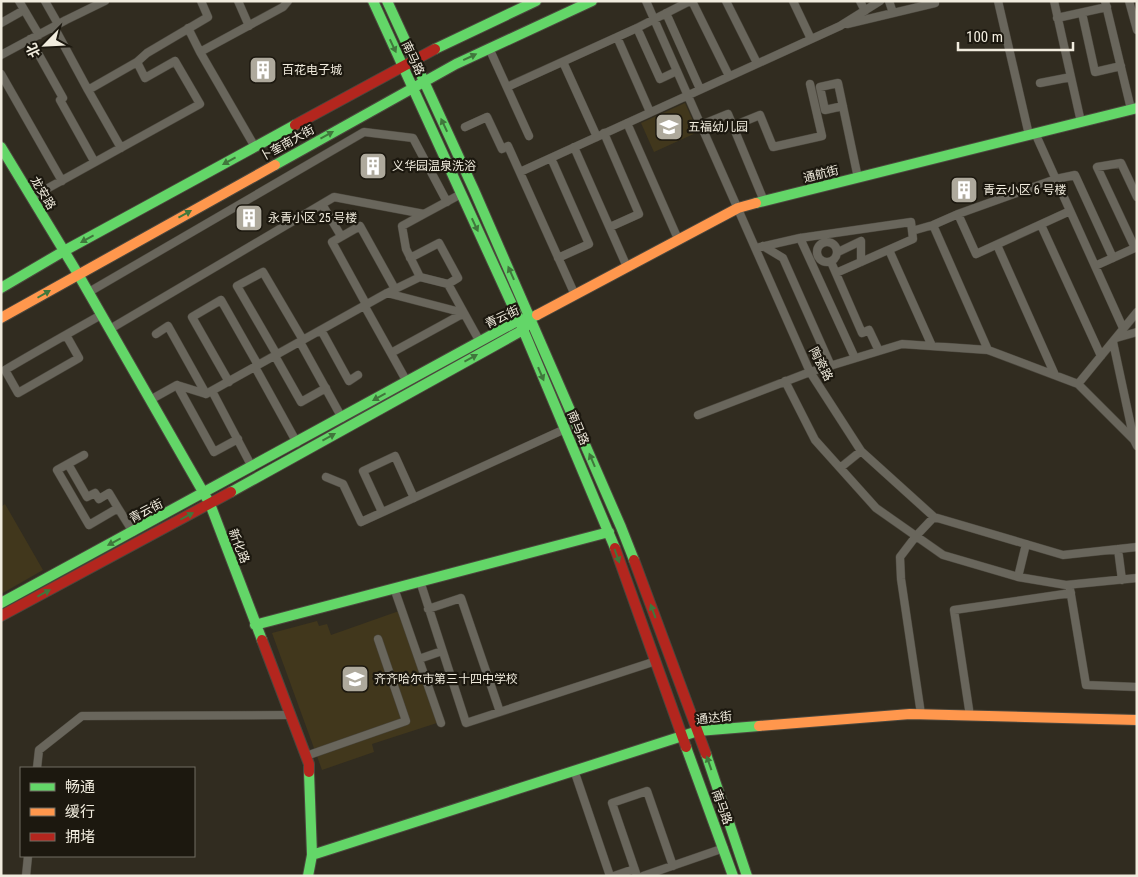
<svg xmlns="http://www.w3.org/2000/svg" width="1138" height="877" viewBox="0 0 1138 877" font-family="'Roboto Condensed','Noto Sans SC',sans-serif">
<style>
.built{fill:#41371c}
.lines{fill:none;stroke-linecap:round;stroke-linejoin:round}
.street-casing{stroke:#4b473d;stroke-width:9}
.fast-casing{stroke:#4b473d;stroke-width:12}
.slow-casing{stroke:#4b473d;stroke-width:12}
.jam-casing{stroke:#4b473d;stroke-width:12}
.street{stroke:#69665c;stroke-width:8}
.fast{stroke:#63d668;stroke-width:10}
.slow{stroke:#ff974d;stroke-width:10}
.jam{stroke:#b3261e;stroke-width:10}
.oneway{fill:#40773c}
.labels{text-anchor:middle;stroke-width:4.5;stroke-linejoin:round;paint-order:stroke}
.street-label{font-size:12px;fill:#f1ecde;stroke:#1c180f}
.poi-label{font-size:12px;fill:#f1ecde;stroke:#1c180f;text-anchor:start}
</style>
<rect width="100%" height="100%" fill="#312c20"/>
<!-- built -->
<path class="built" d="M685,103L698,132L654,152L641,123Z
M5,504L43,570L1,594V507Z
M399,611L437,723L372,744L374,752L322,770L272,633L317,621L319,626L327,624L331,635Z"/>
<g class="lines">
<defs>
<path id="street" d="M19,1L39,35
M45,1L58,24
M238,1L249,26
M646,1L810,372L861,451L934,517L1063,555L1137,547
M692,1L729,76
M726,1L757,63
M793,1L811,39
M860,1L865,11
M889,1L893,13
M998,1L1029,135
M1054,1L1081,122
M1105,1L1131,109
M1129,1L1137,30
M666,13L700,89
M1082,13L1095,72L1121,66
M1057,18L1107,7
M1,23L24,10
M847,24L935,3
M188,28L200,52
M617,37L650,112
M30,39L63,98L60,100L94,161
M489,48L529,136
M1,55L66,20L105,1
M137,62L147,53L208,17L201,1
M563,62L597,137
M677,71L660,79L637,28L690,1
M1,74L62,181
M1040,83L1071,77
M507,87L637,28
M88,90L121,148
M843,106L825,110L820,87L838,83L858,178
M627,123L678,239
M701,125L728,114L764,201
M733,126L760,115L773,147L822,136L810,84
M465,127L487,117L502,149L508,146L575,295
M604,133L639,214L610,227
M1035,133L1123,328
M255,147L200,52L283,7L288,1
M574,147L627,267
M551,158L589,244L558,258
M520,172L840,26L880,1
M32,197L200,104L175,61L145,78L137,62L88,90L54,27
M322,204L341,236
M958,214L1056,179L1075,175L1113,258
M933,225L988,350
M1041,225L1101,356
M912,231L933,225L958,214L976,254L1070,211
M800,238L855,358
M817 252a10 10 0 1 1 20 0a10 10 0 1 1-20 0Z
M997,245L1055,375
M763,246L783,258L831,366
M756,248L800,238L911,222L913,239L836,273
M1135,248L1097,167L1121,163L1137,197
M889,250L932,346
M838,252L861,241V262
M410,258L439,243L458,278L448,284L420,277
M831,262L862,333L869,330L879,351
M1095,266L1137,247
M89,292L364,132L413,138L447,202
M387,293L464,313L448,284
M366,304L332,242L360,226L395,289
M364,305L407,382
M110,329L334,197L424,214L461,194
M321,330L349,381L358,375
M156,334L168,326L206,394
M66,335L79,358L18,393L5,370C37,351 69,333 101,315
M1116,338L1137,332
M300,342L342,418
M1113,342L1134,440
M391,353L464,313L480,342
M277,355L237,286L263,272L303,340
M275,356L301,402L326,388
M255,367L297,443
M785,381L815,440L876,508L943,555L1018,577L1066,585L1137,578
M229,382L192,317L221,300L258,365
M1078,384L1137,312
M177,385L214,452L238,439
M212,391L252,467
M150,400L177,385L206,394L387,293L420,277L406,249L402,226L424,214
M698,415L810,372L902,344L988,350L1078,384L1134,440L1137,446
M84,455L57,470L89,525L118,508L133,532
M68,464L87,497L95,493L99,499L109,493L118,508
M840,468L861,451
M326,477L343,484L361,522L565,429
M382,512L363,471L395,456L414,498
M1118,549L1122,580
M1018,577L1026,544
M420,581L466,723L656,661
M394,588L441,723
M1070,589L1086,685L1137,687
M428,609L461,598L500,712
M419,659L442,651
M921,714L901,579L900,557L916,536L934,517
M970,716L954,610L1071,593
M306,756L406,721L378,639
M37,768L39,750L82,716L290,715
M574,770L610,876
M26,876L28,856
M614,876L634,869
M637,876L612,803L647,791L673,866
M643,876L724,848"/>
<path id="fast" d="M373,1L519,320L615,548
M387,1L474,190L621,527L634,560
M435,49L536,1
M1,147L78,274L210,504L262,640
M275,165L456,64L592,1
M756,203L1137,108
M1,288L64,251L295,125
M231,492L523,330L528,323
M1,603L519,320L531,318L537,315
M255,625L609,532
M686,747L733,876
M706,754L747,876
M312,855L698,731L759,726
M308,876L312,855L309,772"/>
<path id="slow" d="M537,315L738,208L756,203
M1,318L275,165
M759,726L910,714L1137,720"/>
<path id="jam" d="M295,125L435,49
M615,548L686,747
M634,560L706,754
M1,616L231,492
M262,640L309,764V772"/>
</defs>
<!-- street casing -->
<use href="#street" class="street-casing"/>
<!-- fast casing -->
<use href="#fast" class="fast-casing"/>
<!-- slow casing -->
<use href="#slow" class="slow-casing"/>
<!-- jam casing -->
<use href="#jam" class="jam-casing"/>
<!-- street -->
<use href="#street" class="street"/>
<!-- fast -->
<use href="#fast" class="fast"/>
<!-- slow -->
<use href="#slow" class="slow"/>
<!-- jam -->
<use href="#jam" class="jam"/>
</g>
<!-- one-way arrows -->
<defs><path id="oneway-solid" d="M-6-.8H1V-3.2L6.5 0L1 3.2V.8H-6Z" transform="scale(1.25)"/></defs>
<g class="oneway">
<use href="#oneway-solid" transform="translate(393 46) rotate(65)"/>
<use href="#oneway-solid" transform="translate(470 57) rotate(-25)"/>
<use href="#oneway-solid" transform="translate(444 125) rotate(-115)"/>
<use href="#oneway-solid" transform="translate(327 135) rotate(-29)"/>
<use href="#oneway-solid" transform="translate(229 161) rotate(151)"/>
<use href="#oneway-solid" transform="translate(185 214) rotate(-29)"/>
<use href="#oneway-solid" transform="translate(475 225) rotate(65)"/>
<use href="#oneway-solid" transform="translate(87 239) rotate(151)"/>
<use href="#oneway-solid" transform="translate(511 273) rotate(-114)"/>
<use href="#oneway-solid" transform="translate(44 294) rotate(-30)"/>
<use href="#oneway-solid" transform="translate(471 358) rotate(-29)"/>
<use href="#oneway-solid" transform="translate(541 374) rotate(67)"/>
<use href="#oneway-solid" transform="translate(379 397) rotate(151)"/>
<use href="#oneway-solid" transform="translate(329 437) rotate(-29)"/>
<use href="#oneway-solid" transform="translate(592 460) rotate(-113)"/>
<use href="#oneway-solid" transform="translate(187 516) rotate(-28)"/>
<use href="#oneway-solid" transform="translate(114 542) rotate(152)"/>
<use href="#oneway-solid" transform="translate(617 556) rotate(70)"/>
<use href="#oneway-solid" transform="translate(44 593) rotate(-28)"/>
<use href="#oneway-solid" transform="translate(653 611) rotate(-110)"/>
<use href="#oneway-solid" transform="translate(709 763) rotate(-109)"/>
</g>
<!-- icons -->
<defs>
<symbol id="building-square" viewBox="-11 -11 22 22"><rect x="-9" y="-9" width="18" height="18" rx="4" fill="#aea99c" stroke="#1c180f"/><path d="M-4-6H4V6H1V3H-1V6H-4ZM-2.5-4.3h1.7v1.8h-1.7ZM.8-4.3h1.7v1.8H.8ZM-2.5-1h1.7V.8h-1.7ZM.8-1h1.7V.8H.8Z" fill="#fff"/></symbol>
<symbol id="school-square" viewBox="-11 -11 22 22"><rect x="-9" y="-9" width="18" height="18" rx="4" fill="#aea99c" stroke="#1c180f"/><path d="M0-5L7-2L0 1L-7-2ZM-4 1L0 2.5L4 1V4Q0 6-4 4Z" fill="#fff"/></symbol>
</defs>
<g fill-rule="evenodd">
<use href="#building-square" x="247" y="54" width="32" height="32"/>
<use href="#school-square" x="653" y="111" width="32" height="32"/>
<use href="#building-square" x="357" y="150" width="32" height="32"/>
<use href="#building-square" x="948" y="174" width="32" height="32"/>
<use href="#building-square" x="233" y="202" width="32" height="32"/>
<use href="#school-square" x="339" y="663" width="32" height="32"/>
</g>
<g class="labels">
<!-- street labels -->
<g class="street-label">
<text transform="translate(413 58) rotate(65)" y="4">南马路</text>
<text transform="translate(287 143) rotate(-29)" y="4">卜奎南大街</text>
<text transform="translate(821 174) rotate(-14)" y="4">通航街</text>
<text transform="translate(43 193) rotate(59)" y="4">龙安路</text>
<text transform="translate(502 317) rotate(-25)" y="4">青云街</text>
<text transform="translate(821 364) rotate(62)" y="4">陶瓷路</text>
<text transform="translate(578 428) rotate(67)" y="4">南马路</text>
<text transform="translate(146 511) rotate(-28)" y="4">青云街</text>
<text transform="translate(239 546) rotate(69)" y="4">新化路</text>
<text transform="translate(714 718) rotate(-6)" y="4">通达街</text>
<text transform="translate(722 807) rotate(70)" y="4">南马路</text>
</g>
<!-- poi labels -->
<g class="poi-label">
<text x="282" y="74">百花电子城</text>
<text x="688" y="131">五福幼儿园</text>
<text x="392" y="170">义华园温泉洗浴</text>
<text x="983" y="194">青云小区 6 号楼</text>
<text x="268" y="222">永青小区 25 号楼</text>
<text x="374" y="683">齐齐哈尔市第三十四中学校</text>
</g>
</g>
<!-- border -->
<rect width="1138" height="877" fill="none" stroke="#f1ecde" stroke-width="5"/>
<!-- legend -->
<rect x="20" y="767" width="175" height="90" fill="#1c180f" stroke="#716d62"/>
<rect x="30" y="783" width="25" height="8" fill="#63d668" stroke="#716d62"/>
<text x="65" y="792" font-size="15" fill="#f1ecde">畅通</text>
<rect x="30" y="808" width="25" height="8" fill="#ff974d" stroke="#716d62"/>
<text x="65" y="817" font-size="15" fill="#f1ecde">缓行</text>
<rect x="30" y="833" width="25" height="8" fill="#b3261e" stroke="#716d62"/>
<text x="65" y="842" font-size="15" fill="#f1ecde">拥堵</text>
<!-- north arrow -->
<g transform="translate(45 45) rotate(246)" stroke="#1c180f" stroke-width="4" paint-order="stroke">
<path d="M0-4L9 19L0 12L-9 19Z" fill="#f1ecde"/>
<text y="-8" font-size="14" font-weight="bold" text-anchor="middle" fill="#f1ecde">北</text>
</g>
<!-- scale -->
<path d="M958 42v8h115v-8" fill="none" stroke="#f1ecde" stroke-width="2.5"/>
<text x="966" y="42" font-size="15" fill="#f1ecde" stroke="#1c180f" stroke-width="4" paint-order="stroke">100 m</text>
</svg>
